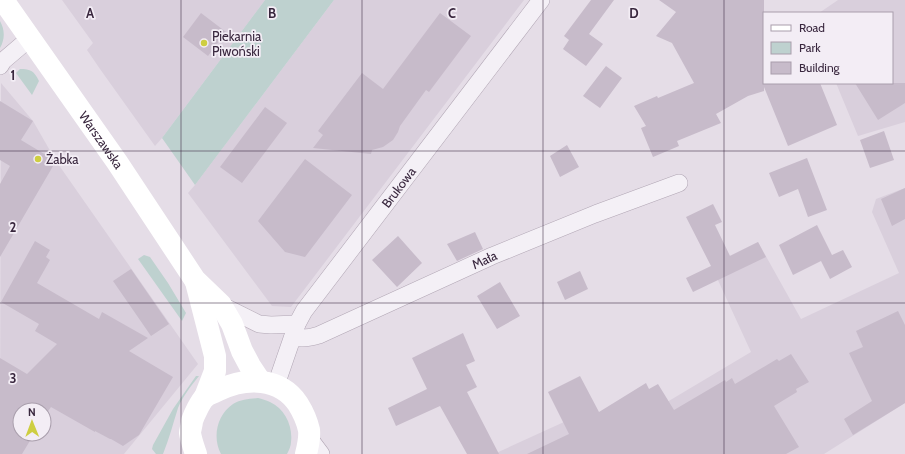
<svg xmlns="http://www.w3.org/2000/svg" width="905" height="454" viewBox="0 0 905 454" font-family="Cabin,sans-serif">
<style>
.built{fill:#d9cfdc;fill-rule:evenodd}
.green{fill:#bed1cf}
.building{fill:#c7bbca}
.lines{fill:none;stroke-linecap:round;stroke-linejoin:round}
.street-casing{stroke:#b1a6b4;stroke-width:18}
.street{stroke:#f4f0f6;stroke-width:17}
.secondary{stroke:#fff;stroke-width:22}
.grid{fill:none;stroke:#39273e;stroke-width:1;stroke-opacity:0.55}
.poi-dot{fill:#cece41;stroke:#f3edf5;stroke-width:1.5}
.labels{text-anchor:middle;stroke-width:3.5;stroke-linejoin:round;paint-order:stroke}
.poi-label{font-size:13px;fill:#39273e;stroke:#f3edf5;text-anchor:start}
.street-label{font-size:13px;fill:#39273e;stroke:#f3edf5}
.grid-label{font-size:13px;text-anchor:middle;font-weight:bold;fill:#39273e;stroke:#f3edf5;stroke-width:3.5;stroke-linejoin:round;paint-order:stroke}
</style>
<rect width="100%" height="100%" fill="#e5dde7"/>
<!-- built -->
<path class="built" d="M62,0H265L162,138L155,146L100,69L87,50L93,43Z
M334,0H524L291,307L272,306L188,193L195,185Z
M838,0H905V122L858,136L836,83H892V13H819Z
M1,83L33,121L56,161L198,364L124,454H0ZM20,410H44V434H20Z
M905,188V403L824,454H494L564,422L652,411L751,352L711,265L758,242L801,319L899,273L872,212L876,199Z"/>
<!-- green -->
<path class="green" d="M265,0H334L195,185L162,138Z
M0,21C5,30 5,39 0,48Z
M20,69C31,69 34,71 39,81L32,95L16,73Z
M144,255L150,257L168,283L186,313L182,321L138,259Z
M196,376H199C191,386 183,396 178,408C173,424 169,439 163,454H156L152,449L153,445L173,409Z
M258,398C262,399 266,400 270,402C285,409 293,426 291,442C291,446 289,450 287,454H221C212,437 217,415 233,404C241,399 249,399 258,398Z"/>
<!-- building -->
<path class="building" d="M591,0H614L589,34L603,44L586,66L563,49L569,40L564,36Z
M659,0H764V83H820L837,125L788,146L764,87V91L748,96L716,114L721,123L677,141L679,146L653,157L641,128L646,126L634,106L657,96L658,98L694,83L672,43L656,36L676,12Z
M201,13L226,32L208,56L183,37Z
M440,13L471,36L429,92L426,90L400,126L398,132L393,140L383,147L372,150L371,154L313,148L323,135L318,131L362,73L383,89Z
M606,66L622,78L600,108L583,96Z
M855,83H905V103L878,120Z
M0,101L33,121L21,140L56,161L0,257V184L10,166L0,160Z
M265,107L287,123L242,183L220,167Z
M884,131L894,160L870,168L860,140Z
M567,145L579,167L560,177L550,156Z
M807,158L827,210L808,217L798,189L779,197L769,173Z
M305,159L352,195L305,257L285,252L258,221Z
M905,188V219L892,226L881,199Z
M713,204L722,222L715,225L730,256L758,242L766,257L693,292L686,278L711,266L686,217Z
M817,225L832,255L843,250L852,267L830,279L821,261L793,275L779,245Z
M475,232L483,249L457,261L447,244Z
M398,236L422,263L397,287L372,260Z
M35,241L50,250L46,257L50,260L37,283L99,319L102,312L148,338L129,351L173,377L139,435L123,446L111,439H110L95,431V432L51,407L44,417V410H20V434H34L22,454H0V358L27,374L57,344L35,331L39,324L1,302Z
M131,269L169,324L151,336L113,281Z
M580,271L588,289L565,300L557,282Z
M500,282L520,316L497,329L477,296Z
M898,311L905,325V403L853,435L844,419L872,401L849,353L863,347L856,331Z
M463,333L475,361L466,365L477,387L467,392L499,454H467L440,406L396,426L388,408L427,389L412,358Z
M791,354L809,382L796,389L797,392L774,406L799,447L786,454H527L569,434L548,392L580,376L599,412L646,383L649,389L658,384L674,410L725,380L726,382L732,378L735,384L777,359L779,361Z"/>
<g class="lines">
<defs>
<g id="street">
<path d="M0,66L3,61L30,38"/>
<path d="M221,305L259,324L271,325L297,324"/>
<path id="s1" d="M293,337C302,339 310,338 319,335L492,256L595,214L679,183"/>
<path id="s2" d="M276,385L297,324L304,311L541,0"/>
<path d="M309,438L321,454"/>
</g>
</defs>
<!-- street casing -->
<use href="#street" class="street-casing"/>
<!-- street -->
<use href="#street" class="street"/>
<!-- secondary -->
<g class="secondary">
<path id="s3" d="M3,0L117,162L195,280L221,305L232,324L242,351L250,366L260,381"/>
<path d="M196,282L215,356V371L205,397"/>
<path d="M196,454C194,448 191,440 190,433C190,430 192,425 192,421C194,415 200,402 205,397C208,394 215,392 219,390C246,377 280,377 298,404C303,412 307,421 309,430C310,438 308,446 306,454"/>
</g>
</g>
<!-- grid -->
<path class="grid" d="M181,0V454M362,0V454M543,0V454M724,0V454M0,151H905M0,303H905"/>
<!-- markers -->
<g class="poi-dot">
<circle cx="204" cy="43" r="4"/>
<circle cx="38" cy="159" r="4"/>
</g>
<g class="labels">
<!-- poi labels -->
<g class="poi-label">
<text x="212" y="41">Piekarnia<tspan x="212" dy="15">Piwoński</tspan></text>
<text x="46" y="164">Żabka</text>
</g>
<!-- street labels -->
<g class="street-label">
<text dy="5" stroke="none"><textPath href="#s3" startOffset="171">Warszawska</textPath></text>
<text dy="5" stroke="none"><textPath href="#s2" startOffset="235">Brukowa</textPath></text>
<text dy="5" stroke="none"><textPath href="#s1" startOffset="208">Mała</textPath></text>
</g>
</g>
<g class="grid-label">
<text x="90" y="18">A</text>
<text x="272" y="18">B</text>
<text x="452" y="18">C</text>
<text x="634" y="18">D</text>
<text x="13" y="80">1</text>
<text x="13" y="232">2</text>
<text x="13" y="383">3</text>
</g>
<!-- legend -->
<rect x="763" y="12" width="130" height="72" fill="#f3edf5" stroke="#a99eac"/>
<rect x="771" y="25" width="20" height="6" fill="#ffffff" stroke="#a99eac"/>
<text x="799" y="32" font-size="12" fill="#39273e">Road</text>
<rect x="771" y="42" width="20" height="12" fill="#bed1cf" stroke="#a99eac"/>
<text x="799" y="52" font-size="12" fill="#39273e">Park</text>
<rect x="771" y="62" width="20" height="12" fill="#c7bbca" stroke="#a99eac"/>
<text x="799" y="72" font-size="12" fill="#39273e">Building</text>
<!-- north arrow -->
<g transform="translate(32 422) rotate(359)"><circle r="19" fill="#f3edf5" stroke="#a99eac"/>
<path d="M0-3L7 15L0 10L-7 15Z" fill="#cece41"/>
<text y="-6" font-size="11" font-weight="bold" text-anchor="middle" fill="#39273e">N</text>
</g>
</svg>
